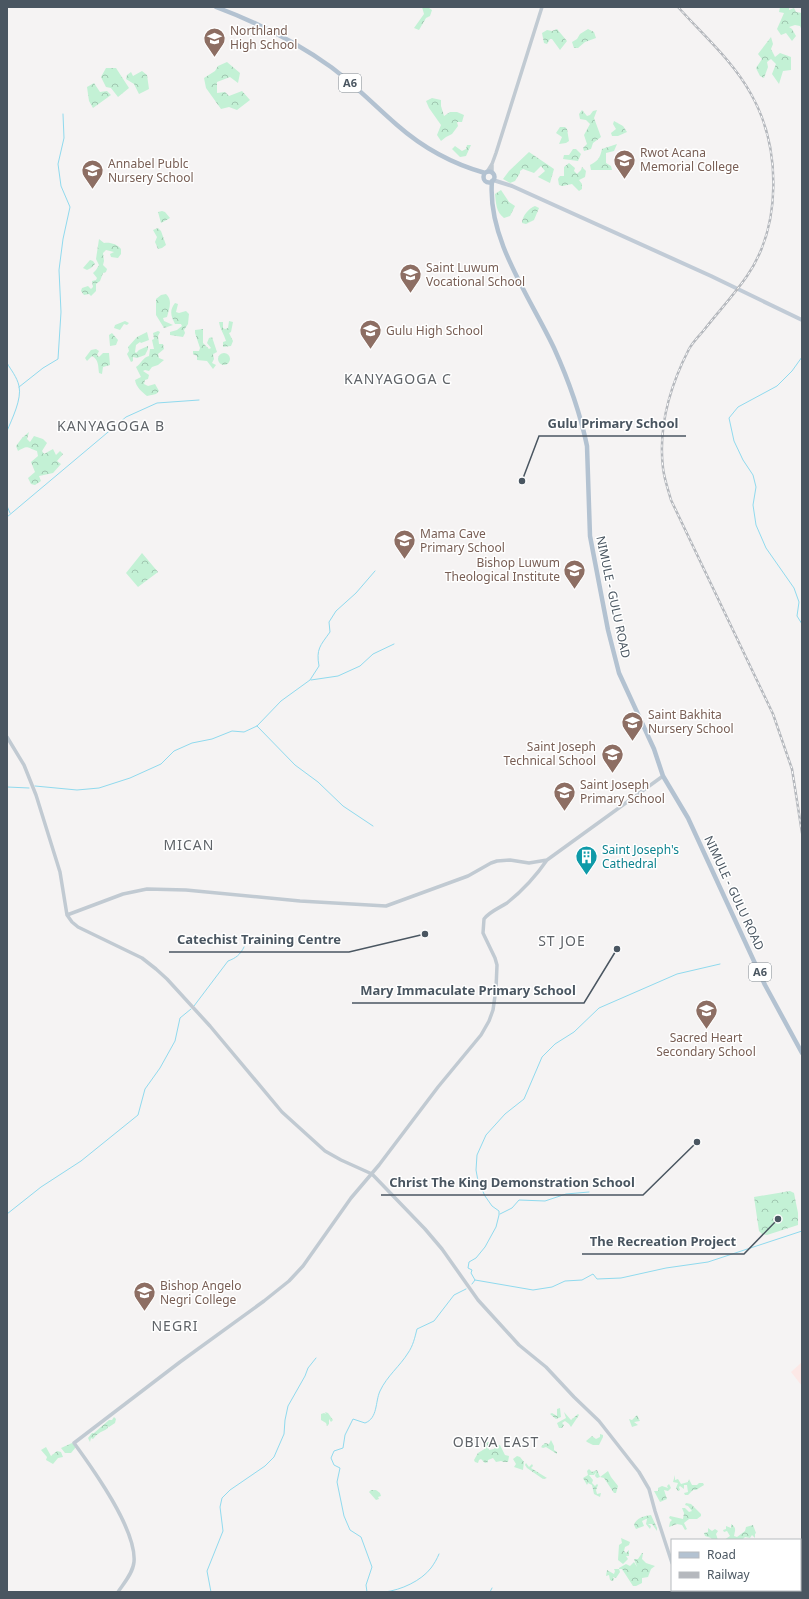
<svg xmlns="http://www.w3.org/2000/svg" width="809" height="1599" viewBox="0 0 809 1599" font-family="'Noto Sans',sans-serif">
<style>
.medical{fill:#fce8e6}
.forest{fill:url(#forest-crowns)}
.lines{fill:none;stroke-linecap:round;stroke-linejoin:round}
.stream{stroke:#90daee;stroke-width:1}
.tertiary{stroke:#c1cad2;stroke-width:3.5}
.secondary{stroke:#c1cbd6;stroke-width:4}
.primary{stroke:#b3c2d1;stroke-width:4.5}
.rail-casing{stroke:#b5b8bd;stroke-width:2.5}
.rail{stroke:#fff;stroke-width:1;stroke-dasharray:3;stroke-linecap:butt}
.labels{text-anchor:middle;stroke-width:3;stroke-linejoin:round;paint-order:stroke}
.shield{fill:#fff;stroke:#808990;stroke-width:1}
.shield-label{font-size:11px;font-weight:bold;fill:#4a5661}
.education-label{font-size:12px;fill:#785e54;stroke:#fff;text-anchor:start}
.street-label{font-size:12px;fill:#4a5661;stroke:#fff}
.culture-label{font-size:12px;fill:#0d838f;stroke:#fff;text-anchor:start}
.quarter-label{font-size:14px;letter-spacing:1px;fill:#5f6368;stroke:#fff}
.leader{fill:none;stroke:#4a5661;stroke-width:1.5}
.callout-dot{fill:#4a5661;stroke:#fff;stroke-width:1.5}
.callout-label{font-size:13px;text-anchor:middle;font-weight:bold;fill:#4a5661;stroke:#fff;stroke-width:3;stroke-linejoin:round;paint-order:stroke}
</style>
<defs>
<pattern id="forest-crowns" width="20" height="18" patternUnits="userSpaceOnUse"><rect width="20" height="18" fill="#c3f1d5"/><path d="M2 6a3 3 0 1 1 6 0M12 15a3 3 0 1 1 6 0" fill="none" stroke="#a0c6b0"/></pattern>
</defs>
<rect width="100%" height="100%" fill="#f5f3f3"/>
<!-- medical -->
<path class="medical" d="M802,1362V1386L791,1372Z"/>
<!-- forest -->
<path class="forest" d="M422,7H430L429,8L432,10L430,16L426,18L419,30L414,28L424,14Z
M780,7H789V10L794,8L796,12L802,13V31L800,26L795,25L789,27L792,29L796,36L792,41L786,33L781,35L777,29L784,13L779,12Z
M557,29L567,41L560,50L552,39H550L547,44L544,43L542,33L547,30L552,31Z
M588,29L594,32L596,38L585,42L578,48H574L572,42L577,39L580,34Z
M771,37L773,44L771,49L775,57L780,53L791,57V70L783,71L779,84L772,74L776,64L771,59L767,62L768,67L764,78L760,76L756,68L762,59L758,54Z
M227,62L240,73L238,83L230,77L217,82V93L225,92L229,96L242,91L250,100L237,110L229,107L221,109L206,88L204,78L215,71L218,66Z
M106,68H116L129,88L118,97L111,88L106,87L101,77Z
M142,71L147,75L149,89L139,94L134,84L126,79L127,75L131,72L133,76Z
M94,83L100,92L107,91L111,95L93,108L89,101L87,87Z
M432,98L441,100V106L444,116L450,112H457L464,115L462,122H457L458,126L452,134L446,137L441,141L437,135L441,125L429,108L426,101Z
M582,110L587,116L590,115L593,111L597,110L594,118L601,137L593,143L591,149L584,151L583,148L587,144L584,135L590,124L586,120L580,119L579,114Z
M614,121L623,126L627,132L618,136H612L611,133L616,129L613,124Z
M560,127H565L567,129L569,141L566,143L559,144L562,137L556,133Z
M617,144L614,151L606,153V163L611,166L612,170H591L590,165C598,161 600,158 602,149Z
M467,145H471L466,156L460,157L452,149L455,146L462,151L466,149Z
M573,149H576L581,154L578,161L563,159L564,155H569Z
M529,152L554,169L550,183L538,177L545,171L541,166L534,173L523,169L520,171V173L515,181L510,183L503,179L509,171Z
M569,163L575,168L574,171L577,174L581,170L582,167L586,171L585,177L579,180L582,184V189L579,191L572,184L562,186L559,185L558,179L560,176H564V167Z
M501,190L509,202L515,206L510,216L504,218C496,212 496,203 495,194Z
M535,206L539,208L534,220L526,224L522,223C522,216 529,208 535,206Z
M162,211L165,212L170,218L161,223L158,212Z
M158,228L161,231L166,245L162,248L158,249L155,242L157,237L153,230Z
M99,239L104,243C110,242 117,244 121,249V254L118,258L111,257L110,254L114,252L106,250L103,253L104,261L103,265L107,269L106,272L103,273L100,281L96,284V291L91,296L89,294L84,295L81,291L82,288L88,286L91,289L93,287L92,281L96,280L97,278L93,273L96,270L99,265L96,259Z
M90,260L93,261L95,264L91,268L87,270L83,268Z
M166,294C173,300 169,309 167,317L163,318L164,321L173,325L164,328L156,315V299L161,295Z
M175,303L178,304L176,312L179,313L186,311L189,314L188,324L184,330L185,333L183,337L170,335V332L177,330L182,326L181,324H175C171,316 169,311 175,303Z
M125,321L129,323L127,325L124,324L120,330L114,328L115,325Z
M229,321L233,322L231,332L229,333L233,341L231,346L223,347V342L226,341C224,334 220,329 219,322H223V328L225,329L228,328Z
M203,329V343L209,349L211,348L207,343L209,338L212,337L217,352L213,354L214,359L212,363L216,365L213,369L207,361L197,360V356L193,354V351H199L200,348L195,333V330Z
M158,331L160,332L158,336L159,344H163L164,349L158,354L159,358L164,360L158,365L152,367L149,371L145,370L143,371L149,375L148,379L145,380L144,384L148,386L155,384L159,391L156,394L147,396C142,392 136,387 135,380L141,377L136,367C141,364 143,357 149,356L150,349H154L152,340L154,339L153,333Z
M147,332L149,340L141,343L140,342L136,345L135,352L136,353L139,350L148,346V349L145,355L137,358L133,357V361L131,362L127,354L129,351L128,347L137,337Z
M112,333L118,340L116,345L110,346L109,335Z
M96,349L99,351L97,355L99,357L103,353H109L110,365L103,367L102,374L99,373C98,366 99,360 92,356L87,361L85,358L91,350Z
M218 359a6 6 0 1 1 12 0a6 6 0 1 1-12 0Z
M29,432L27,439L30,442L34,436L43,439L47,443L42,451L44,454L53,449L56,455L60,451L63,454L57,461L61,464L53,473L39,476L41,481L35,485L31,484L28,478L35,472L31,462L38,456L37,451C26,447 28,445 18,451L16,446L22,438Z
M142,553L158,572L138,587L126,573Z
M790,1191L794,1193L798,1213V1225L767,1235L762,1234L759,1231L754,1197Z
M560,1408L561,1417L556,1419L550,1414L552,1413L557,1416V1409Z
M325,1412L328,1413L333,1420L331,1422L329,1419V1424L327,1426L326,1423L321,1420V1414L324,1413L326,1414Z
M564,1412L571,1420L578,1414L579,1415L571,1427L569,1424L565,1421L562,1423L564,1425L562,1428H559L557,1423L566,1418Z
M637,1415L640,1421L634,1422L638,1425L632,1427L629,1419L632,1420Z
M114,1417L116,1419L115,1423L109,1427L107,1426L108,1428C105,1431 101,1431 98,1434C96,1435 94,1438 93,1439L91,1438L90,1442L88,1438L92,1433H94L109,1420H112Z
M600,1434L603,1435V1437L599,1445H593L587,1442L586,1441L592,1436L596,1439L600,1437Z
M481,1437L484,1442H490L489,1444V1450L494,1449L496,1446L500,1445L505,1455L509,1456L508,1462H504L501,1461L496,1462L493,1458L488,1460V1462L485,1463L481,1459L479,1460L478,1463L475,1462L474,1460L478,1453L486,1448L480,1439Z
M551,1440L554,1446V1450L557,1452V1454L546,1447L543,1448L541,1447L545,1443L549,1444Z
M72,1443L76,1447L71,1453H65L61,1448Z
M46,1447L51,1456L57,1451L61,1452L63,1457L58,1458L53,1464L46,1460L47,1457L41,1450Z
M517,1456L520,1457L524,1462L523,1470L514,1467L516,1464L513,1459Z
M526,1463L529,1467L532,1464L533,1466L531,1468L547,1478L543,1479L527,1468L525,1465Z
M589,1469L592,1472L597,1470L600,1477L597,1478L595,1476L596,1472L594,1475H589L593,1480L592,1483L595,1486L597,1484L598,1485L596,1490L597,1494L601,1493L600,1497L594,1494L592,1485L588,1483L587,1485L583,1478L588,1475L587,1471Z
M608,1471L611,1477L618,1486L616,1493H614L604,1478L600,1477Z
M675,1475V1480L678,1479L681,1484L688,1482L689,1479L692,1485H697L699,1483H703L704,1485L696,1490H693L688,1495H685L684,1493L688,1492L687,1485H684V1489L680,1486L679,1487L680,1490L678,1491L676,1488L678,1483L673,1482Z
M669,1484L671,1488L668,1491L664,1490L667,1499L660,1502L654,1491H658V1488L662,1486L668,1488L667,1486Z
M371,1490H376L380,1493L381,1496L378,1497L379,1499L376,1500L369,1492Z
M686,1503L691,1504L701,1514V1516L697,1519H689L684,1523L687,1529L685,1530L682,1525L677,1524L669,1527L670,1522L672,1520L669,1518L670,1516L683,1519L684,1513L682,1508H685L689,1512L692,1511L688,1506L685,1505Z
M651,1515L657,1528V1531L652,1524H648L651,1526L650,1529L646,1524L647,1519H646L642,1521L644,1526L636,1529L634,1525C636,1518 644,1516 651,1515Z
M731,1524C737,1528 735,1530 734,1536L737,1537L745,1531L746,1527L753,1525L756,1533L755,1534V1538L752,1535L750,1538L745,1537L742,1540H724L730,1536L727,1531L724,1532L723,1530L726,1529V1526L731,1528Z
M708,1528L712,1531L715,1529L718,1531L716,1534L718,1540H712L711,1538L705,1536L704,1533L708,1532Z
M621,1538L630,1542L629,1545L625,1547L624,1551L626,1553L629,1550V1556H626L628,1559L623,1564L618,1560L619,1545L622,1543Z
M642,1553H643L642,1559L646,1563L655,1566L651,1569L648,1577L642,1578V1583L636,1586H633L622,1569H619L620,1572L616,1578L613,1577L614,1580L612,1581L610,1580L609,1575L606,1576L607,1570L614,1574L615,1571L614,1569H619V1568L626,1564L630,1566L634,1562L637,1567L634,1559H638Z"/>
<g class="lines">
<!-- stream -->
<path class="stream" d="M802,357L792,371L777,386L738,407L729,418L734,441L743,460L753,475L756,487L753,505L756,525L766,548L794,588L799,602L797,616L802,624
M7,363C11,370 17,377 19,386C22,399 12,419 7,431
M19,387L43,368L58,359L61,312L59,270L63,239L70,207L61,186L58,164L64,138L63,114
M7,506L10,513
M7,517L126,417L157,403L199,400
M311,680L338,676L360,666L373,654L394,644
M257,726L295,765L318,782L343,806L373,826
M35,786L77,790L99,788L130,778L161,764L174,751L192,743L212,739L232,731L244,732L257,726L281,701L310,680L319,666C316,649 320,646 330,632L329,622L336,611L356,593L375,571
M7,787L29,788
M194,1006L228,961C236,958 240,955 244,947
M7,1214L41,1187L81,1161L138,1115L145,1089L160,1068L175,1041L180,1018L191,1009
M500,1214L512,1208L519,1200L545,1201L566,1194L589,1192
M475,1280L533,1290L552,1287L565,1281L582,1280L593,1274L597,1279L621,1278L666,1268L708,1262L802,1231
M472,1284L475,1280L471,1273L472,1270L468,1268L469,1262L476,1258L485,1247L496,1227L499,1215V1211L492,1206L485,1196L478,1181L476,1170L477,1155L486,1135L505,1114L524,1099L542,1057L555,1044L574,1032L599,1008L677,974L720,964
M211,1592L207,1571L223,1531L220,1507L222,1498L230,1490L265,1466L274,1457L284,1434L285,1420L288,1406L305,1376L308,1368L316,1358
M367,1592L366,1585L372,1567L361,1537L350,1530L344,1516L337,1482L340,1468L334,1465L331,1458L334,1451L343,1448L345,1435L353,1419L365,1423C378,1418 375,1402 380,1391C387,1376 400,1366 408,1353C413,1346 415,1337 417,1329L434,1321L454,1295L466,1289
M385,1592C401,1590 421,1581 431,1568C434,1564 437,1559 439,1554
M490,1592L492,1588"/>
<!-- tertiary -->
<path class="tertiary" d="M492,165V173
M487,172L492,164L496,153L542,7
M7,737L24,765L36,795L60,872L67,915L72,922L78,927L142,958L156,969L167,979L210,1026L282,1112L325,1151L341,1160L372,1174L425,1229L442,1249L478,1300L519,1345L546,1367L574,1397L599,1421L639,1472L649,1489L655,1511L672,1563
M67,915L123,894L147,889L186,890L300,901L386,906L468,876L491,863L497,861L510,860L529,863L547,860L663,776
M682,1590L683,1592
M118,1592C124,1583 133,1573 134,1562C137,1530 93,1469 74,1443L180,1362L264,1301L289,1281L303,1266L351,1198L379,1165L438,1087L481,1035L489,1021L493,1010L496,989L497,965L495,958L483,933L484,919C489,912 499,908 507,903C522,891 536,876 547,860"/>
<!-- secondary -->
<path class="secondary" d="M493,180L512,186L711,276L802,320"/>
<!-- primary -->
<path class="primary" d="M216,7C256,22 296,42 331,67C355,85 375,106 397,125C422,147 453,164 485,173
M483.5 177a5.5 5.5 0 1 1 11 0a5.5 5.5 0 1 1-11 0Z
M492,181C487,239 530,297 554,348C568,379 580,412 587,446L590,536L608,630L619,673L654,749L663,776L688,818L765,985L802,1053"/>
<defs>
<path id="rail" d="M678,7C703,35 733,61 751,94C781,147 782,225 747,276C734,295 718,312 704,330C699,336 693,342 689,349C670,386 658,426 663,468C664,478 668,489 671,500L773,714L792,769L802,833"/>
</defs>
<!-- rail casing -->
<use href="#rail" class="rail-casing"/>
<!-- rail -->
<use href="#rail" class="rail"/>
</g>
<!-- icons -->
<defs>
<symbol id="school-pin" viewBox="-11 -11 22 30"><path d="M0 17L-7.5 6A9.5 9.5 0 1 1 7.5 6Z" fill="#8d6e63" stroke="#fff"/><path d="M0-5L7-2L0 1L-7-2ZM-4 1L0 2.5L4 1V4Q0 6-4 4Z" fill="#fff"/></symbol>
<symbol id="building-pin" viewBox="-11 -11 22 30"><path d="M0 17L-7.5 6A9.5 9.5 0 1 1 7.5 6Z" fill="#0f9aa8" stroke="#fff"/><path d="M-4-6H4V6H1V3H-1V6H-4ZM-2.5-4.3h1.7v1.8h-1.7ZM.8-4.3h1.7v1.8H.8ZM-2.5-1h1.7V.8h-1.7ZM.8-1h1.7V.8H.8Z" fill="#fff"/></symbol>
</defs>
<g fill-rule="evenodd">
<use href="#school-pin" x="202" y="26" width="25" height="34"/>
<use href="#school-pin" x="612" y="148" width="25" height="34"/>
<use href="#school-pin" x="80" y="158" width="25" height="34"/>
<use href="#school-pin" x="398" y="262" width="25" height="34"/>
<use href="#school-pin" x="358" y="318" width="25" height="34"/>
<use href="#school-pin" x="392" y="528" width="25" height="34"/>
<use href="#school-pin" x="562" y="558" width="25" height="34"/>
<use href="#school-pin" x="620" y="710" width="25" height="34"/>
<use href="#school-pin" x="600" y="742" width="25" height="34"/>
<use href="#school-pin" x="552" y="780" width="25" height="34"/>
<use href="#building-pin" x="574" y="844" width="25" height="34"/>
<use href="#school-pin" x="694" y="998" width="25" height="34"/>
<use href="#school-pin" x="132" y="1280" width="25" height="34"/>
</g>
<g class="labels">
<!-- shield labels -->
<g class="shield">
<rect x="339" y="74" width="22" height="18" rx="3"/>
<rect x="749" y="963" width="22" height="18" rx="3"/>
</g>
<g class="shield-label">
<text x="350" y="87">A6</text>
<text x="760" y="976">A6</text>
</g>
<!-- education labels -->
<g class="education-label">
<text x="230" y="35">Northland<tspan x="230" dy="14">High School</tspan></text>
<text x="640" y="157">Rwot Acana<tspan x="640" dy="14">Memorial College</tspan></text>
<text x="108" y="168">Annabel Publc<tspan x="108" dy="14">Nursery School</tspan></text>
<text x="426" y="272">Saint Luwum<tspan x="426" dy="14">Vocational School</tspan></text>
<text x="386" y="335">Gulu High School</text>
<text x="420" y="538">Mama Cave<tspan x="420" dy="14">Primary School</tspan></text>
<text x="560" y="567" text-anchor="end">Bishop Luwum<tspan x="560" dy="14">Theological Institute</tspan></text>
<text x="648" y="719">Saint Bakhita<tspan x="648" dy="14">Nursery School</tspan></text>
<text x="596" y="751" text-anchor="end">Saint Joseph<tspan x="596" dy="14">Technical School</tspan></text>
<text x="580" y="789">Saint Joseph<tspan x="580" dy="14">Primary School</tspan></text>
<text x="706" y="1042" text-anchor="middle">Sacred Heart<tspan x="706" dy="14">Secondary School</tspan></text>
<text x="160" y="1290">Bishop Angelo<tspan x="160" dy="14">Negri College</tspan></text>
</g>
<!-- street labels -->
<g class="street-label">
<text transform="translate(613 597) rotate(78)" y="4">NIMULE - GULU ROAD</text>
<text transform="translate(734 893) rotate(65)" y="4">NIMULE - GULU ROAD</text>
</g>
<!-- culture labels -->
<g class="culture-label">
<text x="602" y="854">Saint Joseph's<tspan x="602" dy="14">Cathedral</tspan></text>
</g>
<!-- quarter labels -->
<g class="quarter-label">
<text x="398" y="384">KANYAGOGA C</text>
<text x="111" y="431">KANYAGOGA B</text>
<text x="189" y="850">MICAN</text>
<text x="562" y="946">ST JOE</text>
<text x="175" y="1331">NEGRI</text>
<text x="496" y="1447">OBIYA EAST</text>
</g>
</g>
<!-- callouts -->
<path class="leader" d="M522 481L539 436H686M425 934L349 952H169M617 949L584 1003H352M697 1142L643 1195H381M778 1219L744 1254H582"/>
<g class="callout-dot">
<circle cx="522" cy="481" r="4"/>
<circle cx="425" cy="934" r="4"/>
<circle cx="617" cy="949" r="4"/>
<circle cx="697" cy="1142" r="4"/>
<circle cx="778" cy="1219" r="4"/>
</g>
<g class="callout-label">
<text x="613" y="428">Gulu Primary School</text>
<text x="259" y="944">Catechist Training Centre</text>
<text x="468" y="995">Mary Immaculate Primary School</text>
<text x="512" y="1187">Christ The King Demonstration School</text>
<text x="663" y="1246">The Recreation Project</text>
</g>
<!-- border -->
<rect width="809" height="1599" fill="none" stroke="#4a5661" stroke-width="16"/>
<!-- legend -->
<rect x="671" y="1539" width="130" height="52" fill="#ffffff" stroke="#b7bbc0"/>
<rect x="679" y="1552" width="20" height="6" fill="#b3c2d1" stroke="#b7bbc0"/>
<text x="707" y="1559" font-size="12" fill="#4a5661">Road</text>
<rect x="679" y="1572" width="20" height="6" fill="#b5b8bd" stroke="#b7bbc0"/>
<text x="707" y="1579" font-size="12" fill="#4a5661">Railway</text>
</svg>
